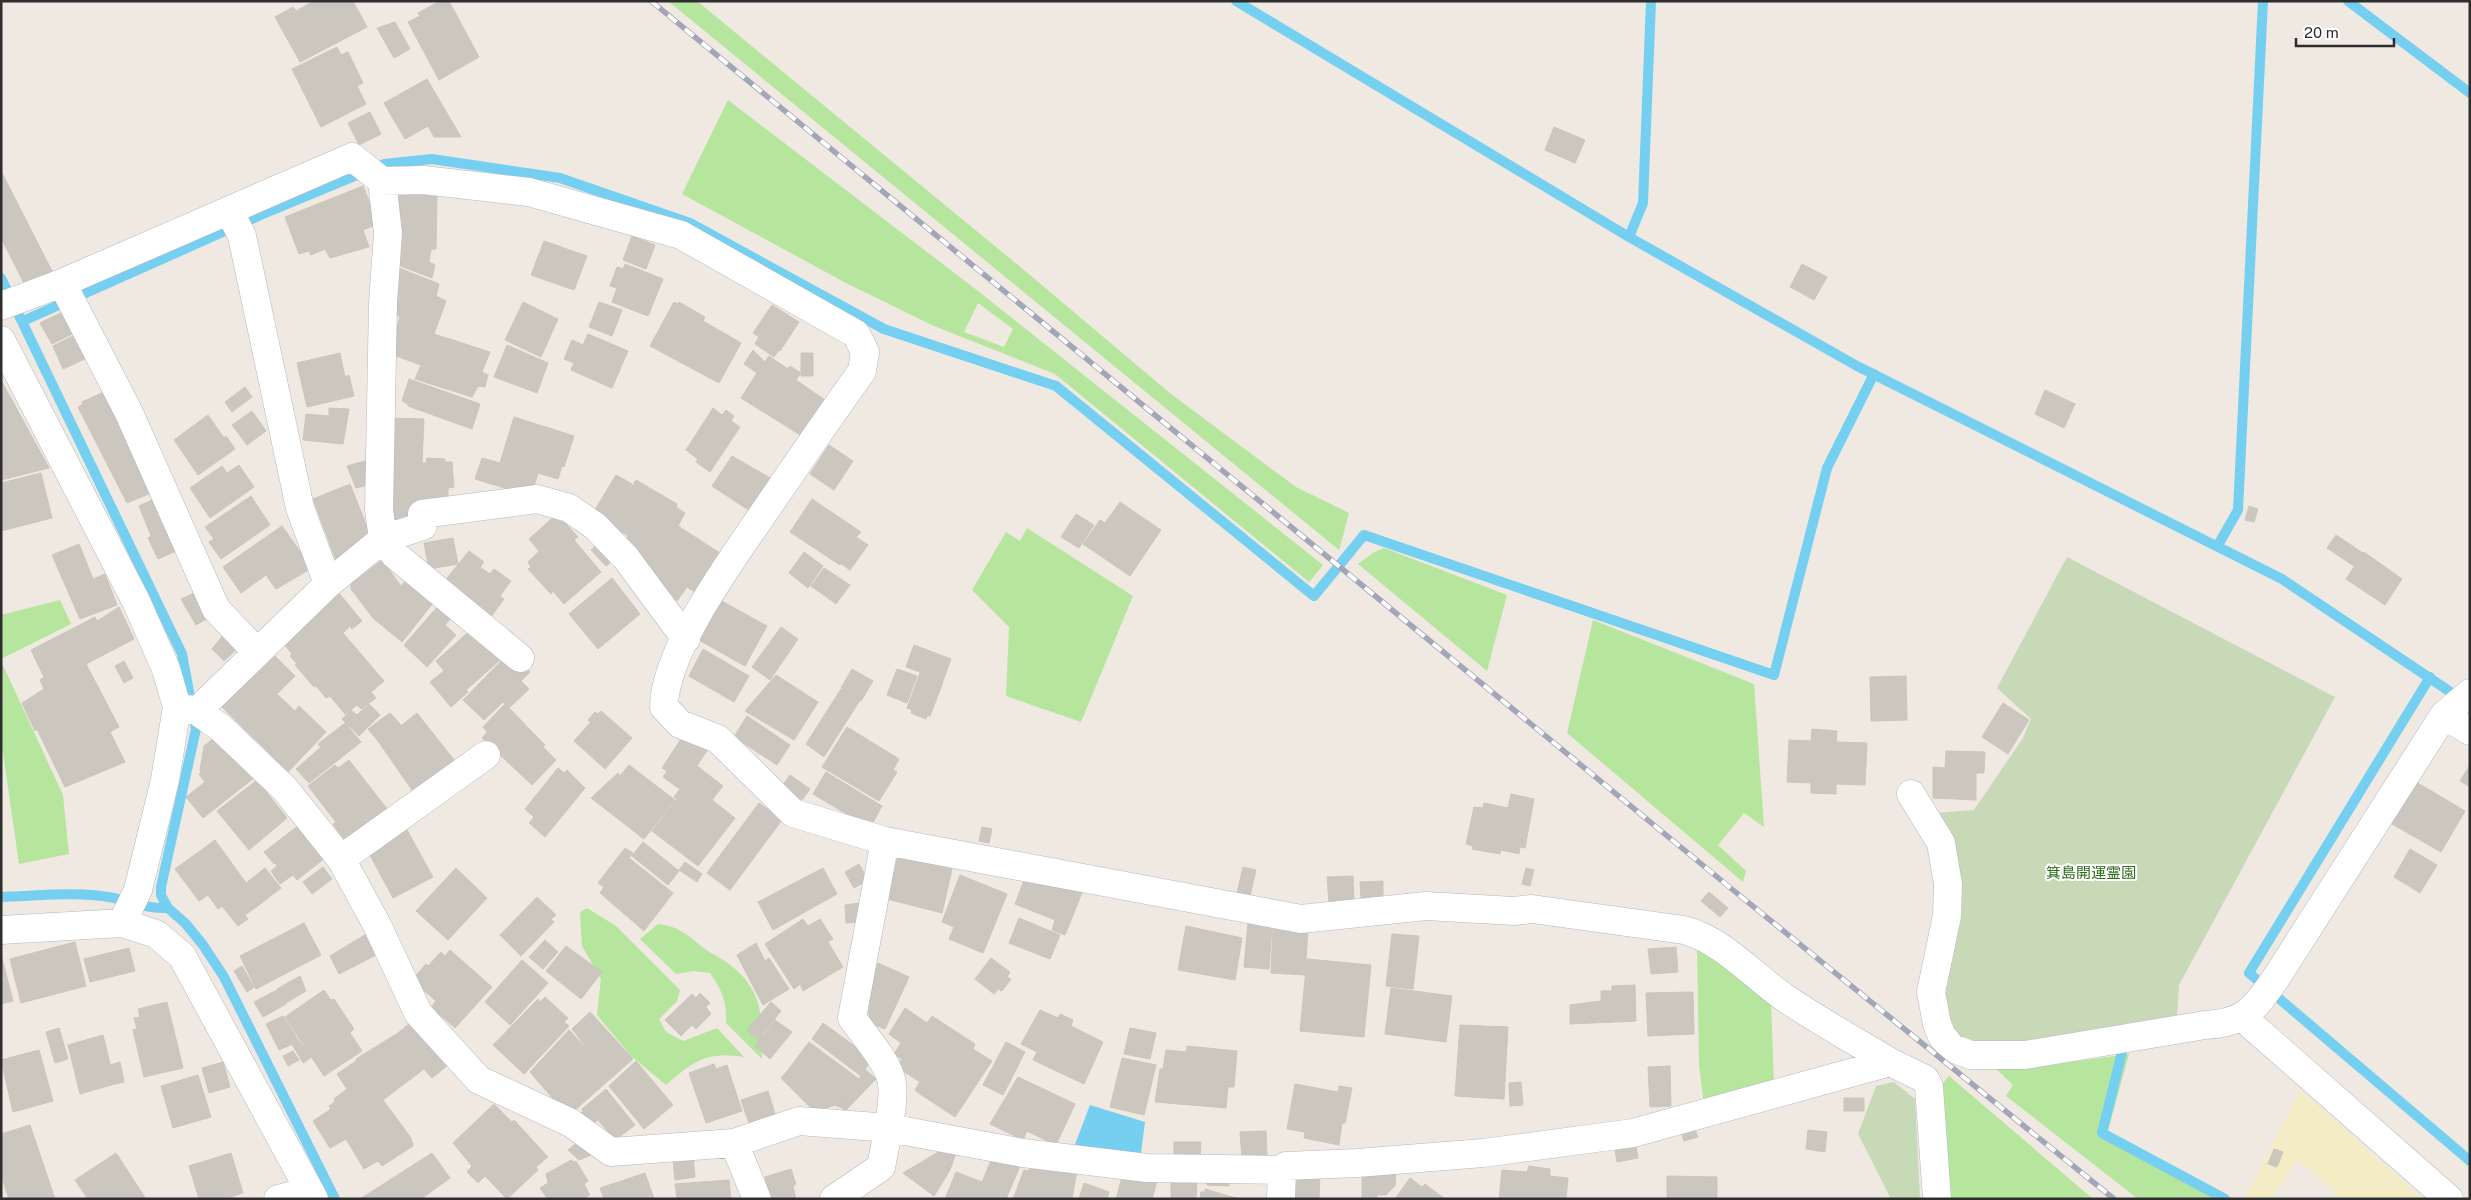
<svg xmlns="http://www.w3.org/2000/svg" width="2471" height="1200" viewBox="0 0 2471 1200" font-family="'Public Sans','Noto Sans JP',sans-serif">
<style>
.green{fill:#b6e59e;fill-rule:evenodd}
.sand{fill:#f3ecc5}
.cemetery{fill:#c8d9b8}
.water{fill:#75cff0}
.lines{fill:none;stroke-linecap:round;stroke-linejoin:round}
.stream{stroke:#75cff0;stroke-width:10}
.building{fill:#cbc7bf;stroke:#cbc5ba}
.street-casing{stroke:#b4b7c1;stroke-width:29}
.street{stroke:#fff;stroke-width:28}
.rail-casing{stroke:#a3a6b8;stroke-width:5.5}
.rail{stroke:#fff;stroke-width:4;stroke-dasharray:11;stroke-linecap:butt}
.labels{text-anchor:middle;stroke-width:4;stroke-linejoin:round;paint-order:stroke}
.park-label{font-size:15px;fill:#2c6e1b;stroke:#fff}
</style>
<rect width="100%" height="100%" fill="#efe9e1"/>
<!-- green -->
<path class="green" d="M668,1H697L1030,275L1171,394L1296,487L1349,513L1339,550Z
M728,100L978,291L1323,565L1309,582L1055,374L934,326L846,283L682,194ZM978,303L1013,329L1004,347L964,332Z
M1027,528L1133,596L1081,722L1006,696L1009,627L972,590L1006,532L1020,541Z
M1384,548L1507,595L1487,671L1358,564L1373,553Z
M60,600L71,624L1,659V615Z
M1593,620L1754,684L1764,827L1744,813L1718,845L1746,871L1743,882L1567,733Z
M1,661L63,795L69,854L19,864L1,739Z
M587,908L616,926L680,990L677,1001L659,1019L666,1032L683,1041L717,1028L744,1057C705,1052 695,1060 666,1085L631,1056L597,1015L601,979L582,946L580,912Z
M658,924C681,927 687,935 705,949C714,955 725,960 734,968C766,996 761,1020 762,1059L726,1023C727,1002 722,990 710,973L694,971L676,974L640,939Z
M1697,948L1716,955L1771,1001L1774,1085L1704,1105L1699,1065Z
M2129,1054L2106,1138L2219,1199H2138L2006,1096L2013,1085L1992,1065L2028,1068Z
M1949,1076L2093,1199H1947L1941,1086Z"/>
<!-- sand -->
<path class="sand" d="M2300,1090L2423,1199H2342L2298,1159L2271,1199H2245Z"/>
<!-- cemetery -->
<path class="cemetery" d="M2067,557L2335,697L2179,985L2177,1017L2038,1044L1959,1043L1942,1015L1936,813L1974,810L2023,738L2031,719L1997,688Z
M1894,1082L1915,1099L1920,1199H1891L1858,1134L1876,1086Z"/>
<!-- water -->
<path class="water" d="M1090,1105L1145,1122L1141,1153L1074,1147Z"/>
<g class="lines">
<!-- stream -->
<path class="stream" d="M1236,1L1629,237L1857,366L2282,579L2461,699
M2348,1L2470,93
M1629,237L1643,203L1651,1
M1,278L182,654L196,729L161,887V895L168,908L186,924L203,945L224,977L335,1199
M23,321L263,214L384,164L432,159L560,178L690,223L884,329L1056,386L1314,596L1364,535L1774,675L1827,468L1874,374
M2218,545L2238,510L2263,1
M2430,677L2249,973L2470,1161
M1,897C38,896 78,891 114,898C133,902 148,909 168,908
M2123,1048L2102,1133L2225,1199"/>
</g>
<!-- building -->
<path class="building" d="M314,1H353L367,27L300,62L275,17L293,7L296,11Z
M440,1H449L479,57L439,80L408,22L420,16L418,13Z
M395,22L410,49L394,58L377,28Z
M337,47L341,55L348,52L363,83L357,86L366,104L321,127L292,69Z
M427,79L461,137H434L428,126L405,139L384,103Z
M370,112L381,134L359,145L348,123Z
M1554,127L1585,140L1575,163L1545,150Z
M1,171L52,271L25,285L1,238Z
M363,186L378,224L363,230L369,247L330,258L325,249L311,255L309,251L299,254L285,217Z
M399,192L437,193L436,249H431L429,262L435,265L432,278L398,265Z
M632,236L655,245L646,269L623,260Z
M544,241L587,256L574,290L531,275Z
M625,264L663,279L648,316L612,302L617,288L610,286L617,267L623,269Z
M1802,264L1827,277L1814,300L1790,287Z
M399,268L439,284L436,296L446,301L434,334L490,352L482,372L488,375L485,387L478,386L472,397L415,379L421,365L396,356V353L393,352L397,341L393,339L400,317L395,314Z
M523,302L558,319L541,357L505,340Z
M599,302L622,310L612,336L589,327Z
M674,302L678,304L679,302L705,317L703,321L741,343L719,383L650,346Z
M772,305L799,322L780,351L753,333Z
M67,310L78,331L52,344L40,323Z
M79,333L91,356L63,369L53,346Z
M588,334L628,351L612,388L571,370L574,363L564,359L572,340L583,345Z
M759,337L779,350L774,357L755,344Z
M507,345L548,363L537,393L494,377Z
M753,350L765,362L769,356L788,369L790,366L801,373L796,380L825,400L802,436L741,398L757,373L744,364Z
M340,353L345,377L349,375L354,396L307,407L297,363Z
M801,353H813V376H801Z
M409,379L480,404L472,429L408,406V404L402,401Z
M1,380L49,468L1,480Z
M245,387L252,397L232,412L225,402Z
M108,390L158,490L127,503L78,407L83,404L82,402Z
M2045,390L2075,404L2064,428L2035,414Z
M329,408L349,409L343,444L303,440L306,414L329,416Z
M713,408L722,415L726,410L734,416L731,421L740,427L710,472L696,462L698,459L686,450Z
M252,411L266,431L247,445L232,425Z
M208,415L224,438L226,436L235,449L198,475L174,440Z
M514,417L574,436L564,467L562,466L558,479L538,473L531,496L475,479L482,458L500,463Z
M390,418L424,419L422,463H426L427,458L445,459V462H452L454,487L448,488V499L395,525L389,488Z
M829,445L853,461L834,490L810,474Z
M732,456L772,479L750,511L712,486Z
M365,461L372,484L356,488L347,466Z
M239,465L254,487L210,518L190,488L222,466L227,473Z
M41,473L52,518L1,531V483Z
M616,475L632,484L608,523L593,513Z
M636,480L677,504L676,507L685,513L678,526L723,555L698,594L687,587L677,601L648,567L650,566L638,552L639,550L625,541L628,536L608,523Z
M350,484L373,542L337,563L313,499Z
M161,496L185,547L158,559L148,538L151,536L139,506Z
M251,496L270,525L221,559L209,542L214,539L205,527Z
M812,499L861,532L856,537L868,545L850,570L840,563V565L790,532Z
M1120,502L1161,530L1130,576L1083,544L1100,520L1105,523Z
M2249,506L2258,509L2254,522L2245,520Z
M557,514L578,537L574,540L601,572L564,604L553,591L551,594L528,569L531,567L528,562L539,551L529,539Z
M1076,514L1094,525L1079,548L1061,537Z
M282,526L312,568L276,589L266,575L241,593L223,567Z
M2336,535L2363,553L2354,566L2327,548Z
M453,538L458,564L429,569L424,543Z
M600,542L616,558L606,566L591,550Z
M79,544L93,579L105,574L117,605L80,619L52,555Z
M469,551L484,562L480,567L490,574L494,569L511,581L500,596L504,599L490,618L443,583Z
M804,552L823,566L808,588L789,573Z
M2364,552L2402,579L2385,605L2346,579Z
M382,560L401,586L410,576L437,598L402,642L373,618L351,589V584Z
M824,568L850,585L836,604L811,586Z
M612,578L640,614L598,649L569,614Z
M201,590L215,614L196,625L181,599Z
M338,592L362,621L352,629L350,626L343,633L384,681L371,692L376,698L361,709L357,705L345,714L330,696L326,698L316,686L314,687L295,665L297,664L290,656L292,654L278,636Z
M718,599L767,626L745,666L699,640Z
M439,605L452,617L445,625L456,635L427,667L404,645Z
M119,607L134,639L86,664L119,727L110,732L125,762L65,787L37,729L35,731L22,703L44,689L40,680L44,677L31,650L95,617L97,621Z
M474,627L500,660L466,690L468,692L451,707L430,682L444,671L436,661Z
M781,627L798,639L770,680L752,667Z
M227,630L241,645L224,661L212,649Z
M914,645L951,659L943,681L906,667Z
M703,649L749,676L734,702L689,676Z
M271,652L295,676L277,694L295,711L299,706L326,732L288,772L220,705Z
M509,653L530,672L521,681L529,689L509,708L503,702L484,720L463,700Z
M124,661L133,678L124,683L115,666Z
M852,669L873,681L861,701L841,688Z
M897,669L917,676L907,703L887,695Z
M920,673L943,682L930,716H927L926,719L911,713L912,710L907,708Z
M776,675L818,702L794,740L745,711Z
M1906,676L1907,720L1871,721L1870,677Z
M841,689L860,700L824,757L806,744Z
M2003,703L2029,720L2008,754L1982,737Z
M369,704L380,715L359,736L342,719L351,710L357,715Z
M505,704L545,745L543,747L556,760L532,785L482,738L487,732L483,727Z
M601,711L632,738L605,769L574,741L591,722L588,720L595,712L598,714Z
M390,713L400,724L378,741L368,729Z
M417,713L458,765L443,777L402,725Z
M747,716L790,745L777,765L734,737Z
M345,723L361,742L309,783L296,769L321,747L318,744Z
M400,724L440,773L414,793L378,741Z
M847,727L899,759L893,770L897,772L879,801L822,767Z
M1812,729L1837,731L1836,742L1867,743L1865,785L1836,784V794L1811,793V783L1787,782L1789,740L1811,741Z
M683,736L708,749L681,790L663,777L667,771L662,768Z
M215,737L254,778L203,818L186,797L205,782L199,774L201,773L200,770L204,746Z
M1946,751L1985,752L1984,773H1976V800L1933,798V767L1945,768Z
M349,760L391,814L348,845L333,824L336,822L308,786L335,765L338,768Z
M629,765L675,800L644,839L591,798L618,773L620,776Z
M2470,765V787L2460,781Z
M697,766L723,786L712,800L735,818L698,866L652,831L677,799L674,797Z
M558,768L564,773L567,770L585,788L545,837L529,823L534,817L525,809Z
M826,772L882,806L870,828L813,794Z
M790,775L810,789L802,800L782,786Z
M257,780L287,818L249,850L217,811Z
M2416,782L2465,811L2441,852L2392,824Z
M1511,794L1534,799L1525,848L1520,847L1519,854L1501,850L1500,854L1472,849L1473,846L1466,844L1474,807L1483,808L1484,803L1508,808Z
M759,803L782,820L730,890L707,873Z
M402,821L433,877L393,898L363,842Z
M299,825L325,858L297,880L293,875L280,884L271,871L277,866L275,863L274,864L264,852Z
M982,827L992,829L989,843L979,841Z
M215,840L246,883L265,868L281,888L259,905L248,890L218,909L208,895L199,901L175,869Z
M643,842L679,871L668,885L632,856Z
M625,848L633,853L629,858L673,893L644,931L600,893L604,887L598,883Z
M2410,849L2437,865L2420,893L2394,877Z
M898,856L952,869L942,913L887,899Z
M685,862L702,874L697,882L679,870Z
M859,864L868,880L854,888L845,872Z
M323,867L332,879L312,894L303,882Z
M1243,867L1256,870L1250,896L1237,893Z
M456,868L487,898L448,940L416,911Z
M823,868L837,894L773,930L758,902Z
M1526,868L1534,870L1530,886L1522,884Z
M960,875L1007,894L988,941L942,922Z
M1026,875L1083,890L1065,935L1052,930L1055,920L1015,904Z
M1353,876L1354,901L1329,902L1327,877Z
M1383,881V899L1361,898L1360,882Z
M248,890L259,905L245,915L248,919L238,926L222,906Z
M1709,892L1728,908L1720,917L1701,901Z
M537,897L556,915L551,919L554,922L521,956L500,935Z
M859,903L860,922L846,923L845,905Z
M1019,918L1060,935L1050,959L1009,943Z
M803,919L808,926L820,919L833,939L828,942L843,967L803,991L800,984L794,989L765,944Z
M304,923L321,955L256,989L240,956Z
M1248,923L1272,925L1269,969L1244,967Z
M1186,926L1242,938L1235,980L1178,970Z
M954,927L988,941L983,953L949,939Z
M1273,927L1308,928L1305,975L1271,973Z
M368,933L378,954L339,974L330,956Z
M1392,934L1419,936L1413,989L1386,986Z
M545,940L558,952L543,969L529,957Z
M75,942L86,986L21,1003L10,959Z
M756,943L765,961L769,958L789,989L763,1005L737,955Z
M566,946L602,972L581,999L546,971Z
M1676,947L1678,972L1651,974L1648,949Z
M129,948L135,971L90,982L84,959Z
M450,950L492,987L455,1028L431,1007L436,1001L412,980L426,964L428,966L441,952L445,956Z
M1,954L13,1001L1,1004Z
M991,958L1010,972L1007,977L1011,979L1002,991L998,989L994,994L975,979Z
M1307,959L1371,965L1364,1037L1300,1031Z
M522,960L548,983L510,1025L485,1002Z
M878,963L909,977L885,1029L870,1023L868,1006L865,1005Z
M242,966L254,987L247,992L234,971Z
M300,976L306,991L286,1003L277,989Z
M1635,985L1636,1021L1570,1024V1005L1601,1001V991H1612V986Z
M1391,988L1452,996L1446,1042L1385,1034Z
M277,990L286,1004L263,1017L254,1002Z
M324,990L331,1000L334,999L354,1029L350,1033L362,1051L324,1076L285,1017Z
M1693,992L1694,1034L1648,1036L1646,993Z
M700,993L710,1003L706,1007L711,1014L696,1029L692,1025L681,1036L665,1020L692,994L696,998Z
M545,997L568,1018L564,1022L569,1026L524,1074L493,1045L538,999L540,1002Z
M167,1002L183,1068L144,1077L133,1030L137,1029L134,1018L140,1017L138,1009Z
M771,1002L781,1011L758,1040L747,1030Z
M905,1008L927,1023L932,1016L975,1044L973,1049L992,1061L955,1117L917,1092L915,1090L920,1082L897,1067L902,1059L894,1054L901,1043L889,1034Z
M1040,1010L1058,1018L1060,1014L1073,1020L1071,1026L1103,1042L1084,1084L1033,1060L1037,1052L1021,1044Z
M590,1012L633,1059L575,1110L567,1115L530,1072L569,1030L590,1052L572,1029Z
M283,1016L299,1041L279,1050L266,1024Z
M775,1020L792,1032L770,1059L755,1046Z
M410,1023L448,1065L432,1078L424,1069L383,1100L411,1138L413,1146L382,1166L378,1161L364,1169L346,1139L330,1148L313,1121L331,1109L329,1106L335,1102L334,1099L347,1089L337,1074L356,1061V1059L398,1033Z
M823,1023L872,1059L861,1076L812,1039Z
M1460,1025L1508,1027L1504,1099L1455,1096Z
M59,1028L68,1059L55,1063L46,1032Z
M1130,1028L1156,1033L1150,1059L1124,1054Z
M103,1035L115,1084L80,1094L68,1045Z
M299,1041L312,1057L303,1063L292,1044Z
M809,1042L859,1079L838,1107L788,1070Z
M1006,1042L1025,1052L1003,1095L983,1085Z
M1187,1046L1237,1051L1234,1087H1228L1226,1108L1155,1102L1160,1069H1163L1166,1050L1186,1052Z
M39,1050L53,1101L13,1112L1,1060Z
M293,1051L299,1060L288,1066L283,1056Z
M1122,1058L1156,1065L1144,1115L1110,1107Z
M636,1061L673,1105L644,1129L609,1086Z
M120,1062L124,1082L115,1084L110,1065Z
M223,1062L230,1087L209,1093L202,1068Z
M714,1064L716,1069L727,1065L742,1111L706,1123L689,1073Z
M1670,1066L1671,1106L1650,1107L1648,1067Z
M788,1070L835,1105L815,1112L781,1078Z
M866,1070L876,1079L845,1111L838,1105Z
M198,1075L211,1117L173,1128L161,1086Z
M1018,1077L1075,1104L1056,1145L1027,1131L1023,1140L990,1124Z
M1521,1082L1523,1105L1510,1106L1509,1083Z
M1295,1084L1338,1092L1339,1086L1352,1088L1345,1123H1342L1339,1145L1304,1138L1305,1132L1287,1129Z
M606,1089L635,1125L615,1140L598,1120L590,1126L580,1114L583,1111L582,1109Z
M768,1091L776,1117L750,1126L741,1100Z
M1844,1098H1864V1111H1844Z
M494,1104L512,1122L514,1120L548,1157L536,1167L538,1170L507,1199L485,1176L478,1183L467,1172L472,1166L453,1143Z
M30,1125L55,1199H9L1,1175V1134Z
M1694,1127L1698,1137L1684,1141L1681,1131Z
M1808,1130L1827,1132L1825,1152L1806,1149Z
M1266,1131L1267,1157L1242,1159L1240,1132Z
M580,1140L594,1154L579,1160L568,1150Z
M1174,1142H1201L1200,1159H1174Z
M950,1145L957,1150L950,1170L934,1196L903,1173Z
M1636,1147L1638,1158L1617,1162L1615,1150Z
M2274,1149L2283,1152L2277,1167L2268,1164Z
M116,1153L146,1199H88L75,1180Z
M231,1153L243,1193L224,1199H199L189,1166Z
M432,1153L450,1178L421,1199H360Z
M994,1153L1020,1166L1006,1199H945L956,1172L982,1182Z
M693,1156L695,1177L675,1180L673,1159Z
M571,1160L574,1162L576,1161L588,1181L584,1184L590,1195L582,1199H545L547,1198L540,1188L548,1183L546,1174Z
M1032,1161L1077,1170L1072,1199H1013L1024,1170L1029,1171Z
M1529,1166L1550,1169V1176L1568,1178L1566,1199H1499L1502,1170L1527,1172Z
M791,1169L796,1184L793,1186L796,1199H770L765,1177Z
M1362,1170H1396L1395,1186L1386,1195H1377V1199H1362Z
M645,1173L654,1199H604L600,1188Z
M1123,1173L1157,1181L1152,1199H1116Z
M1296,1173H1320L1319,1199H1293Z
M1230,1176L1229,1186L1207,1185V1177Z
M1667,1176L1717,1177V1199H1667Z
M1410,1178L1422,1187L1425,1184L1445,1199H1395Z
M729,1180L731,1199H677L675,1184Z
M1197,1180L1196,1199H1171V1181Z
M1084,1183L1109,1192L1107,1199H1079Z
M1205,1189L1239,1199H1200L1201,1192H1205Z"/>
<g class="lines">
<defs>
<path id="street" d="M382,181L388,233L383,303L379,510L383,539L395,555L520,658
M229,210L242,236L300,508L328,584
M62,283L129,413L216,609L257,652
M1,306L62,283L352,157L382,181L423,180L529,192L681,235L856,334L865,352L862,371C829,417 797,464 765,511C733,558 664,651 664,707L680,724L718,739L793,813L885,841L1301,919L1426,906L1514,911L1532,909L1684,930C1724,941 1752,975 1785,998C1819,1021 1855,1041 1890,1062
M1,340L136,601L166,669L177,707L165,780L138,890L122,923
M177,707L197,711L221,728L285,789L341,859L377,925L418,1013L479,1080L571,1123L611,1152L734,1143L799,1121L889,1128L1023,1153L1147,1168L1282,1170L1286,1166L1357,1163L1483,1153L1633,1133L1890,1062L1925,1079L1929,1087L1937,1199
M197,711L328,584L383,539L423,526L422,514L537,499L569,508L595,526L626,558L686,639
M2444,715L2470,731
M1911,794L1941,843L1948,884L1947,916L1931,992L1937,1024L1942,1036L1952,1048L1971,1055H2025L2205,1025C2246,1023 2253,1010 2276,978L2444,715L2470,693
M341,859L486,755
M1,930L122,923L156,934L182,956L314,1199
M2242,1017L2449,1199
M734,1143L757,1199
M278,1199L310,1191
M834,1199L881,1167C885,1146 895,1103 892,1084C890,1064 864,1035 852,1018L885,841
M1281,1199L1282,1170"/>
</defs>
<!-- street casing -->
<use href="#street" class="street-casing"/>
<!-- street -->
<use href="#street" class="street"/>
<defs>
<path id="rail" d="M651,1L1733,890L2114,1199"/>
</defs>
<!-- rail casing -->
<use href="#rail" class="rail-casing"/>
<!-- rail -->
<use href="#rail" class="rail"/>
</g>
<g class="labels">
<!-- park labels -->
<g class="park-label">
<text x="2091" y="878">箕島開運霊園</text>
</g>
</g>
<!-- border -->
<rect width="2471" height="1200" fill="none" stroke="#2e2e2e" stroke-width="5"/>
<!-- scale -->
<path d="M2296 38v8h98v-8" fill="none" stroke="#2e2e2e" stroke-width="2.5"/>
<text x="2304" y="38" font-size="15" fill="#2e2e2e" stroke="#ffffff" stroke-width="4" paint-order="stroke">20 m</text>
</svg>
